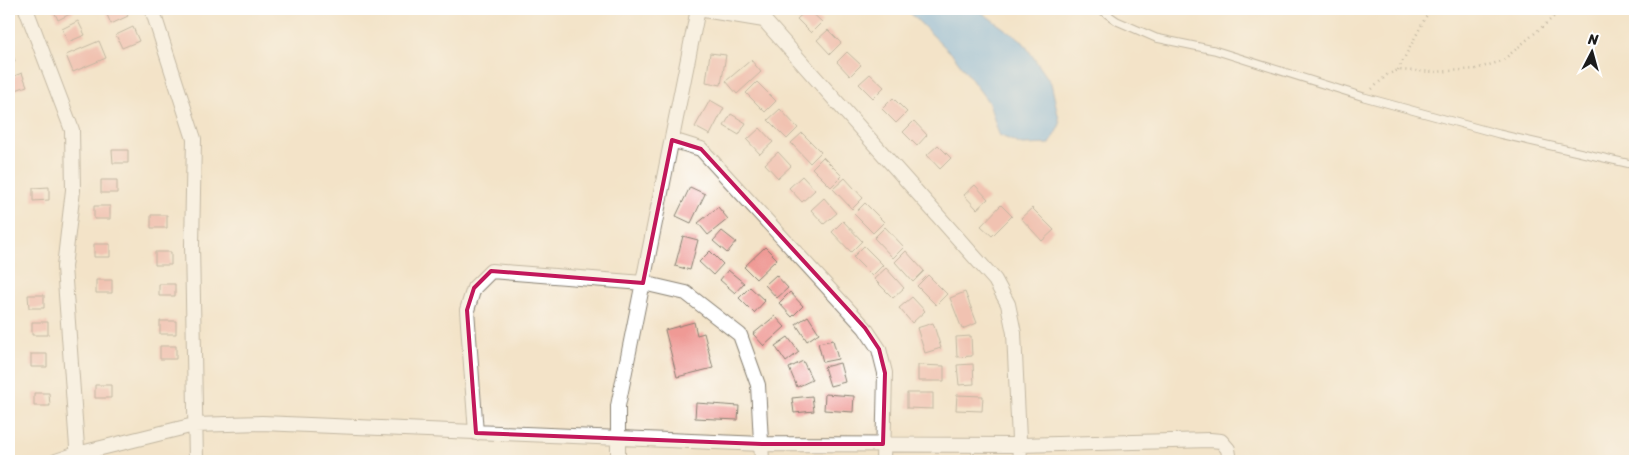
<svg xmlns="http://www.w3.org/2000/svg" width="1644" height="470" viewBox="0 0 1644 470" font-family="Sriracha,sans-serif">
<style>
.water{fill:#77b7eb;stroke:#4a6a84}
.building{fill:#ef9a95}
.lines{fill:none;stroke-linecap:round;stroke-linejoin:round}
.service-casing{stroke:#888072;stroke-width:9}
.minor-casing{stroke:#888072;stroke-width:16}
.path{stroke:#888072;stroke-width:2.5;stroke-dasharray:1 4;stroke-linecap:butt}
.service{stroke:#fff;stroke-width:7}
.minor{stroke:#fff;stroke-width:14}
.marked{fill:none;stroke:#c2185b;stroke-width:4;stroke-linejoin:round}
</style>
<rect width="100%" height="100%" fill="#fff"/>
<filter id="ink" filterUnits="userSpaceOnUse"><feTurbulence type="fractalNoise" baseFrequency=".02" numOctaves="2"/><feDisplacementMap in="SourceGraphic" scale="10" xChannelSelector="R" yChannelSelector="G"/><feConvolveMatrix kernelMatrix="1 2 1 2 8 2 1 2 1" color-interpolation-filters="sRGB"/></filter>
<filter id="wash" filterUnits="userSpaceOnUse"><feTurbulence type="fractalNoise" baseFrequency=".0096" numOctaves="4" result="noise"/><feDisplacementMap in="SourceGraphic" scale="20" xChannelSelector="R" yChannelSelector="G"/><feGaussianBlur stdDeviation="1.12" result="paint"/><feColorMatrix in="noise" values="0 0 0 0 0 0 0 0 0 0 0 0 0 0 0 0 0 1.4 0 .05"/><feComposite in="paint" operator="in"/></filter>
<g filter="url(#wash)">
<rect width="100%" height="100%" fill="#f3e3c8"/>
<!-- water -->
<path class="water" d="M906,9H977L1023,42L1051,83L1060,124L1050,144L1022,145L999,135L989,103L954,56Z"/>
<g id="blocks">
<!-- building -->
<path class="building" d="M53,9H73L74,12L58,20Z
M108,9H124L128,16L111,24L105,10Z
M808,9L822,22L811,33L797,19Z
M78,21L85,35L68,42L62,29Z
M133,27L139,41L122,48L116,35Z
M828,30L841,43L830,54L817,40Z
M99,41L106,58L73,72L66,55Z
M9,46L15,61L9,63Z
M847,52L861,65L850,76L837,62Z
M710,53L726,55L721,85L706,82Z
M751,60L761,72L737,94L726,81Z
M22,73L27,86L13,91L9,78Z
M870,74L884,87L873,98L859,84Z
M757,82L776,101L765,112L746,93Z
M893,98L907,112L896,123L882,109Z
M710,100L724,108L710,135L695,127Z
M780,109L798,128L787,139L768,120Z
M731,114L746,123L739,135L724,126Z
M914,121L927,135L917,146L903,132Z
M760,128L773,142L760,154L747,140Z
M802,133L821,152L810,163L791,143Z
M938,145L951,158L940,169L927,155Z
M112,150H128V163H113Z
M778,152L791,166L778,178L765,164Z
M823,157L842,176L831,187L812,168Z
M802,176L815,190L802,202L789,188Z
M845,178L863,198L852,209L833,189Z
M101,180H117V193H101Z
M975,185L988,199L977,209L964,195Z
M49,187V200L33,201V188Z
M690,187L705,194L691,223L676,216Z
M824,198L837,213L824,224L811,210Z
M865,203L884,222L873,233L854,214Z
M1001,205L1012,216L992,236L981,226Z
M94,206H110V219H94Z
M718,207L728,219L708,235L698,223Z
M1032,208L1054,230L1042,241L1021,218Z
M151,215H167V228H151Z
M843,221L862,241L851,252L832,232Z
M885,227L904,247L893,258L874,238Z
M722,231L736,242L727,253L713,241Z
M683,236L698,240L690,270L675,266Z
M94,244H110V257H94Z
M864,246L883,265L872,276L853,257Z
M765,247L777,259L756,279L744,267Z
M710,251L723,264L713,275L699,262Z
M906,251L924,271L913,282L895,262Z
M155,252H171V265H155Z
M886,268L904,288L893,298L874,279Z
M728,270L744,283L735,293L720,280Z
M776,275L788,288L777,298L765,285Z
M928,275L947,294L936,305L917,286Z
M96,280H112V293H96Z
M159,284H175V296H159Z
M750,287L765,301L754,313L739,298Z
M790,292L803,306L792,317L779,303Z
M965,292L977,323L962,329L950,298Z
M28,295H44V308H29Z
M912,297L925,311L912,323L899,308Z
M775,316L785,327L764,346L753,334Z
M808,316L819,333L807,341L796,324Z
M160,321H176V334H160Z
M32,322H48V335H32Z
M694,322L697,335L704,333L713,368L677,377L665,330Z
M933,323L941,348L925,353L917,328Z
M971,336L972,356L957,357L956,337Z
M788,337L799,352L786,362L775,346Z
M833,340L838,359L823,362L818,343Z
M160,346H176V359H160Z
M31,354H47V367H31Z
M803,361L812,380L797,387L789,368Z
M840,363L845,382L830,386L824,367Z
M973,364L974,384L959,385L957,365Z
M918,365L944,366V381H918Z
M95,385H111V398H95Z
M34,393H49L50,406H34Z
M907,393H933V409L907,408Z
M825,394L854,396L853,412L824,410Z
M957,395L983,396L982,411L956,410Z
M812,396L814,411L794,413L792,398Z
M696,403L739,406L738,420L695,418Z"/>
</g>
</g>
<g filter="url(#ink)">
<use href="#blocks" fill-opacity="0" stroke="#888072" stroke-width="1"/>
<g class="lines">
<defs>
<path id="service" d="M1100,9L1117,21L1156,38L1214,50L1364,97L1499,134L1635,165"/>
<path id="minor" d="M26,9L72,130L73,190L64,267L78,461
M152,9L194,139L192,245L196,461
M698,9L764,20L995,280L1008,304L1014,333L1020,461
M672,140L701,149L865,328L879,349L885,373L883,461
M476,433L467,310L474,288L491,271L643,283L686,293L740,335L758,385L762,461
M56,461L77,454L194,425L262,423L762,444L1020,445L1210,440L1221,441L1228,449L1230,461
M618,461V406L698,9"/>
</defs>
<!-- service casing -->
<use href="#service" class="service-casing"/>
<!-- minor casing -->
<use href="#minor" class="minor-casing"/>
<!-- path -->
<path class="path" d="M1398,70L1430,9
M1372,89L1387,75L1398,70L1435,72L1476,69L1502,61L1563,9"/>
<!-- service -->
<use href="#service" class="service"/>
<!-- minor -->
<use href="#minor" class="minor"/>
</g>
</g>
<!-- marked area -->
<path d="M0 0H1644V470H0ZM672,140L701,149L865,328L879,349L885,373L883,444H762L476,433L467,310L474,288L491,271L643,283Z" fill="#f3e3c8" fill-opacity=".55" fill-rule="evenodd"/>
<path class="marked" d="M672,140L701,149L865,328L879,349L885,373L883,444H762L476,433L467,310L474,288L491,271L643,283Z"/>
<!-- margin -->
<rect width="1644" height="470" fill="none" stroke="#fff" stroke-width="30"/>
<!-- north arrow -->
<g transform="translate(1592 52) rotate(6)" stroke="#ffffff" stroke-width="4" paint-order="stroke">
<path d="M0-4L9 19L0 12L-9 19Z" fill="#1c1c1c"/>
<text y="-8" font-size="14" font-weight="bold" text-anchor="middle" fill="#1c1c1c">N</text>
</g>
</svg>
